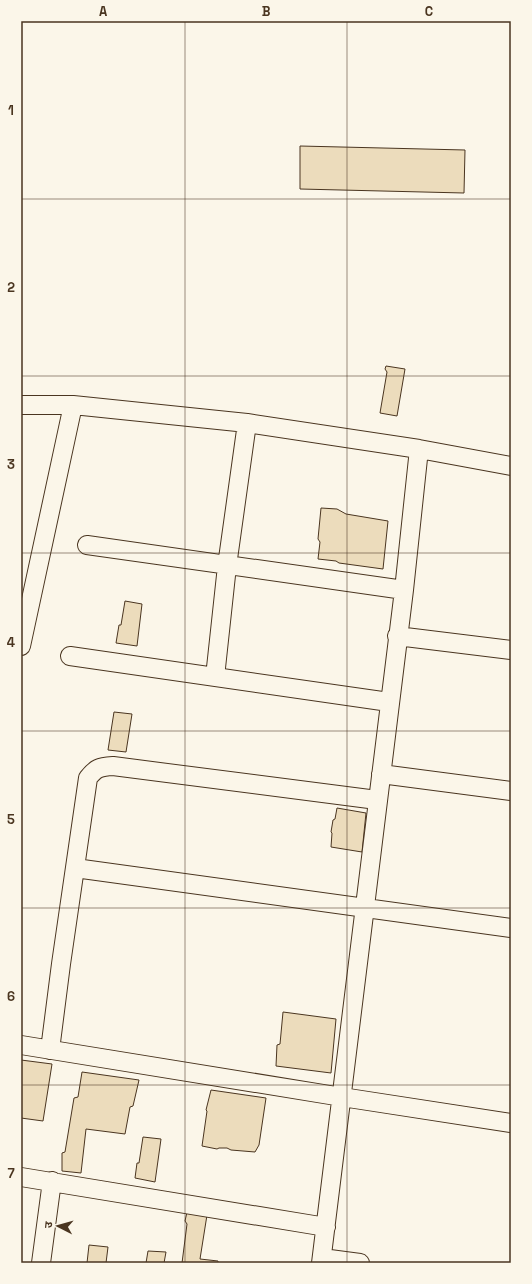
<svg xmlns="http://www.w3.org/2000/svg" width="532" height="1284" viewBox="0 0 532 1284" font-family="'Space Grotesk','Noto Sans Devanagari',sans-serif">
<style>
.building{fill:#ecdcbc;stroke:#4a3520}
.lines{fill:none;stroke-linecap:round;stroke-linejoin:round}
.street-casing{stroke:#4a3520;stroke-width:20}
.street{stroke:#fbf6e9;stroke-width:18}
.grid{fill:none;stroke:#4a3520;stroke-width:1;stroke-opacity:0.55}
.neatline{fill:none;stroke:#4a3520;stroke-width:1.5}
.grid-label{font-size:13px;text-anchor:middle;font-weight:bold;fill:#4a3520}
</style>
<rect width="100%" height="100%" fill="#fbf6e9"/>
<!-- building -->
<path class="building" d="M300,146L465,150L464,193L300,189Z
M386,366L405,369L397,416L380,413L387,372L385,369Z
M321,508L337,509L346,514L388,521L383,569L339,563L336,561L318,559L320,542L318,539Z
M125,601L142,604L137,646L116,643L119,625H121Z
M114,712L132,714L126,752L108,750Z
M337,808L366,813L362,852L331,847L332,833L331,832L333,820L335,819Z
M283,1012L336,1019L331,1073L276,1066L277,1045L280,1044Z
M21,1060L52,1064L43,1121L21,1118Z
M82,1072L139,1080L133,1106L130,1107L125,1134L86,1129L81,1173L62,1171V1153L65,1152L74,1098L78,1097Z
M211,1090L266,1098L259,1145L255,1152L231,1150L227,1148H219L217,1149L202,1146L207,1111L206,1110Z
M143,1137L161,1139L155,1182L135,1178L137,1163H139Z
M187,1212L207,1215L200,1259L218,1261V1263H182L187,1224L185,1221Z
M89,1245L108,1247L106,1263H87Z
M148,1251L166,1252L164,1263H146Z"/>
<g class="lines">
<defs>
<path id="street" d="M21,405H73L247,423L419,449L511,466
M87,545L404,590
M397,636L511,650
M21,646L73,405
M70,656L389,702
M215,677L227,566L247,423
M381,774L511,791
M75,868L511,928
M21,1045L342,1097L511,1123
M50,1050L61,964L88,778C96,768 99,767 113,766L377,800
M21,1177L326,1227
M322,1258L360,1263
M41,1263L52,1181
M321,1263L404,590L419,449"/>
</defs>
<!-- street casing -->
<use href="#street" class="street-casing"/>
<!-- street -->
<use href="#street" class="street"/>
</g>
<!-- grid -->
<path class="grid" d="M185,21V1263M347,21V1263M21,199H511M21,376H511M21,553H511M21,731H511M21,908H511M21,1085H511"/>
<!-- border -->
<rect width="532" height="1284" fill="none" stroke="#fbf6e9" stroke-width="44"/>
<!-- north arrow -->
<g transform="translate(58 1226) rotate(276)" stroke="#fbf6e9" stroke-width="3" paint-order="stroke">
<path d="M0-3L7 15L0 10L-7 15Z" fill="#4a3520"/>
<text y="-6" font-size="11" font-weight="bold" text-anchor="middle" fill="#4a3520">उ</text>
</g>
<rect x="22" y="22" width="488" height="1240" class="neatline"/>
<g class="grid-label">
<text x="103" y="16">A</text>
<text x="266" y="16">B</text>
<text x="429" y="16">C</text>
<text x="11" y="115">1</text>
<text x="11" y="292">2</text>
<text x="11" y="469">3</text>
<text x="11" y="647">4</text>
<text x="11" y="824">5</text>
<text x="11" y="1001">6</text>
<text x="11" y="1178">7</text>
</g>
</svg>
